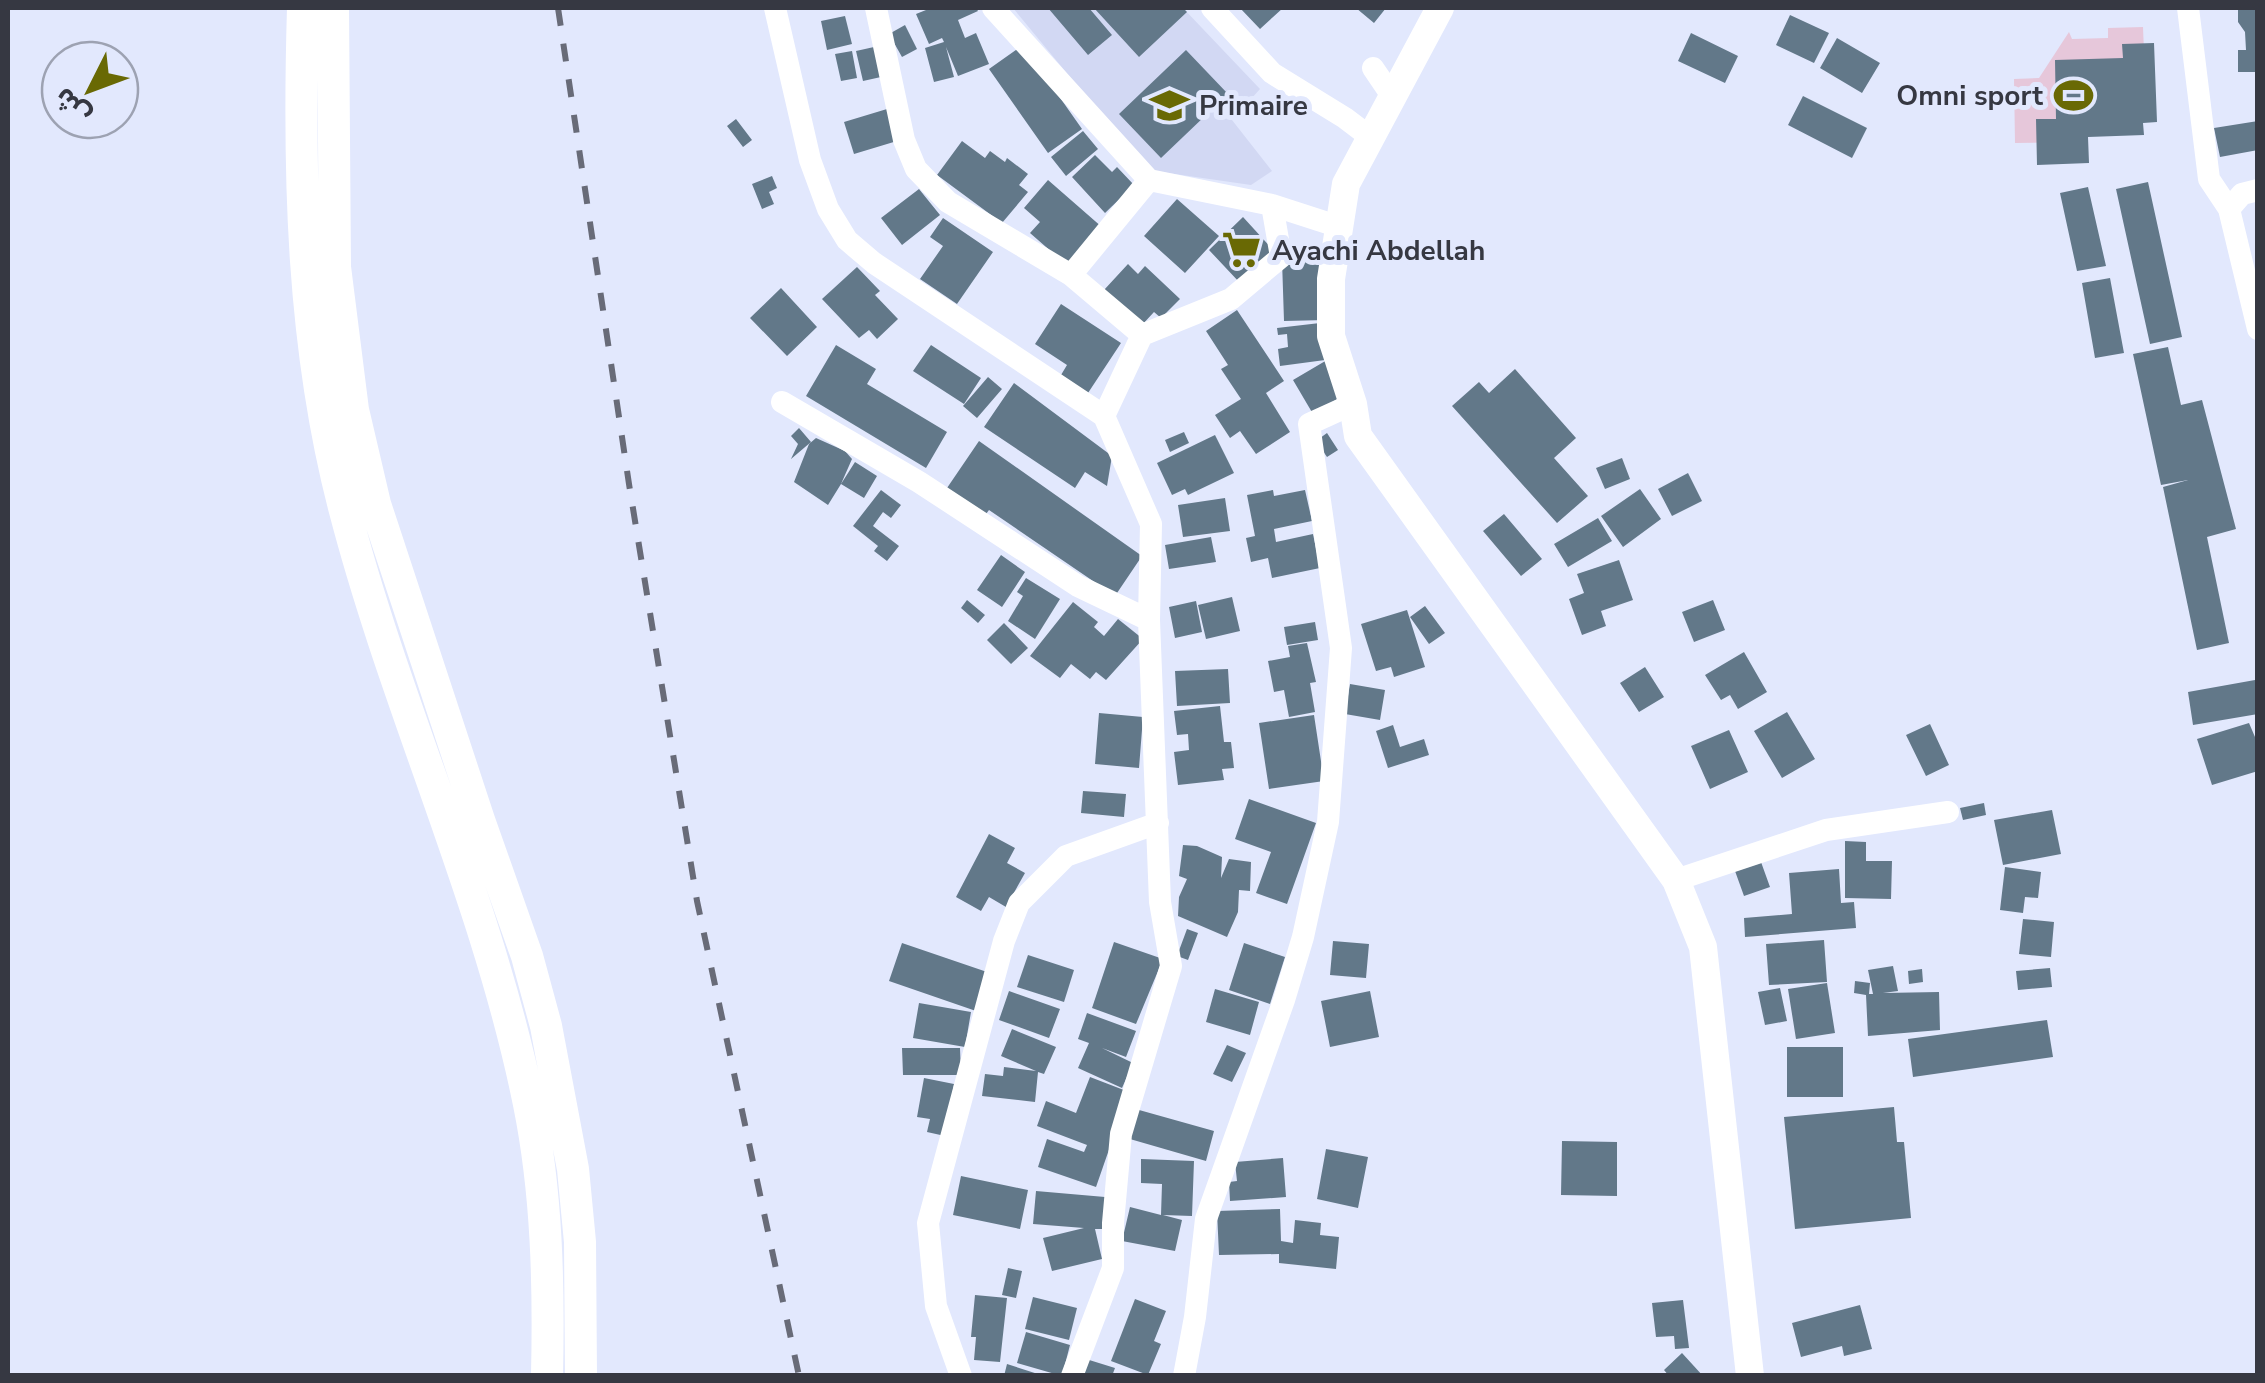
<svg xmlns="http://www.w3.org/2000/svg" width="2265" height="1383" viewBox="0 0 2265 1383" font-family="'Nunito Sans','Noto Sans Arabic',sans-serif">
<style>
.built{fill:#d2d8f3}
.green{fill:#e6c7da}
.building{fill:#627889}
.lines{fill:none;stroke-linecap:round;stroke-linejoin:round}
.minor{stroke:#fff;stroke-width:22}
.major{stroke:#fff;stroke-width:28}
.highway{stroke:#fff;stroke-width:32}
.rail{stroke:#686b78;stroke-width:6;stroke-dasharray:18 18;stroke-linecap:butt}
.labels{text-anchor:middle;stroke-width:10;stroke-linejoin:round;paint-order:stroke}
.poi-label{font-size:28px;font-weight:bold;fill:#363842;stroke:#e2e8fd;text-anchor:start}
</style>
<rect width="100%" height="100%" fill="#e2e8fd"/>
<!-- built -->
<path class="built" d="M1013,8H1183L1260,89L1232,120L1272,171L1251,185L1147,170Z"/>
<!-- green -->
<path class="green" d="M2143,27L2145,77L2074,142L2015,143L2014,79L2039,78L2069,32L2072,39L2108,38V28Z"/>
<!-- building -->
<path class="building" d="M931,8H976L978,11L958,20L965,38L976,33L989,64L958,76L946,47L954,77L934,82L925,48L944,42L942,38L929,44L916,14Z
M1048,8H1089L1112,35L1088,55Z
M1094,8H1183L1187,12L1139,57Z
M1240,8H1283L1260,29Z
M1356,8H1386L1374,23Z
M2238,8H2258V72H2238V50H2246L2245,32L2238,22Z
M1790,15L1829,33L1814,63L1776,45Z
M845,16L852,44L827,50L821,21Z
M905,25L917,49L902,57L889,34Z
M1691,33L1738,56L1725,83L1678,61Z
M1837,38L1880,63L1862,93L1820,68Z
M2154,43L2157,122L2143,123L2144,135L2088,137L2089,163L2037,165L2036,119H2056L2055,60L2123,58L2122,44Z
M1023,45L1082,129L1048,153L989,69Z
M874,47L881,77L863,81L856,51Z
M1186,50L1228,94L1161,158L1119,114Z
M852,51L857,78L841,81L835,54Z
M1803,96L1867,128L1852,158L1788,125Z
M887,109L897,141L854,154L844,122Z
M736,119L752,140L743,147L727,126Z
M2258,121V150L2220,157L2214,128Z
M1083,131L1098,149L1066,176L1051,157Z
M962,141L985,158L990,151L1005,162L1007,158L1028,174L1019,185L1028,192L1002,223L937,175Z
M1095,155L1112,172L1117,167L1134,185L1105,213L1072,177Z
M772,176L777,188L769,192L774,204L762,209L752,184Z
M1048,180L1103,228L1069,267L1030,233L1040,222L1024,208Z
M2148,182L2182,337L2150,344L2116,189Z
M2088,187L2106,266L2077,271L2060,193Z
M919,189L940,215L902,245L881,218Z
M1177,199L1219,236L1185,273L1144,236Z
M1243,217L1274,251L1240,283L1209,250Z
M943,218L993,252L957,304L920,279L943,246L930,237Z
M1324,259L1326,320L1284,321L1282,260Z
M1128,264L1138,274L1145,266L1180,299L1161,318L1154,312L1142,325L1104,290Z
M857,267L880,291L875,295L898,319L877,339L869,330L859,338L822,299Z
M2110,278L2124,353L2095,358L2082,283Z
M781,288L817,327L787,356L750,318Z
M1061,304L1121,343L1088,393L1061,375L1067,365L1035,344Z
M1237,310L1284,381L1266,393L1290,432L1256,454L1240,431L1230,438L1215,415L1241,399L1221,369L1228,365L1206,331Z
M1320,323L1325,360L1280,366L1278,349L1288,347L1287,334L1278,335L1277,328Z
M836,345L876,369L867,384L947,432L926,468L806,396Z
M931,345L981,378L964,404L913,371Z
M2168,347L2181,405L2202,400L2236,529L2207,537L2229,643L2197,650L2163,487L2188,480L2161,485L2133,354Z
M1327,360L1347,393L1313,414L1293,380Z
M1515,369L1576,438L1554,458L1588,496L1557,523L1452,406L1479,382L1489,393Z
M988,377L1002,389L977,418L963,406Z
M1014,383L1112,456L1107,486L1085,472L1075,488L984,427Z
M799,428L811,442L791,459L798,444L791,436Z
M1184,432L1189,443L1170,452L1165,440Z
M1327,433L1338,450L1327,457L1316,441Z
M1215,435L1234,473L1188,495L1185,489L1172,495L1157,463Z
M816,438L845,451L852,459L841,484L855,462L877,476L864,498L841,484L828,505L794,482L809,444Z
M979,441L1142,556L1115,596L989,510L986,514L947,488Z
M1622,458L1630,479L1605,489L1596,468Z
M1688,473L1702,501L1672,516L1658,489Z
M1640,489L1661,519L1623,547L1601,516Z
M881,490L901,505L891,518L883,512L873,526L899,546L887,561L874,551L878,546L853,526Z
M1273,490L1274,496L1305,490L1312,521L1274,529L1276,542L1313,534L1320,568L1272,578L1268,558L1251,562L1246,538L1255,536L1247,495Z
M1225,498L1230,531L1183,537L1178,505Z
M1504,514L1542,559L1521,576L1483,531Z
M1598,518L1612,541L1568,567L1554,544Z
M1211,537L1216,562L1169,569L1165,545Z
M1001,555L1025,572L1002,607L977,590Z
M1619,560L1633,600L1601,611L1606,626L1582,635L1569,599L1584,593L1577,574Z
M1026,578L1060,599L1035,639L1008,621L1023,596L1017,592Z
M1232,597L1240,631L1206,639L1198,605Z
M967,600L985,615L978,623L961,608Z
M1713,600L1725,630L1694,642L1682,612Z
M1196,601L1202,632L1175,638L1169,607Z
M1073,602L1098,622L1094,627L1104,636L1118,619L1143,639L1106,680L1096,672L1090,679L1071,664L1060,678L1030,656Z
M1425,606L1445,633L1429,644L1410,617Z
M1407,610L1425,667L1394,677L1391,667L1376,671L1361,624Z
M1315,622L1318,640L1287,645L1284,627Z
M1004,623L1028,648L1011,664L987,640Z
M1307,643L1316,682L1310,683L1315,712L1289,717L1284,690L1274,692L1268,661L1290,657L1288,646Z
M1744,652L1767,692L1738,709L1730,695L1721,700L1705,675Z
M1645,667L1664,697L1639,712L1620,683Z
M1228,669L1230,703L1177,706L1175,671Z
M2255,680L2258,714L2193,725L2188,692Z
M1350,684L1385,690L1380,720L1345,714Z
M1220,706L1224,742H1231L1234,768L1222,769L1224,780L1178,785L1174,752L1189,750L1188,734L1177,735L1174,711Z
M1787,712L1815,759L1782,778L1754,731Z
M1099,713L1143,717L1139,768L1095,764Z
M1314,715L1324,781L1269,789L1259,723Z
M2249,723L2258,744V771L2212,785L2197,739Z
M1930,724L1949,765L1926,776L1906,735Z
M1393,725L1400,747L1424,739L1429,755L1388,768L1376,731Z
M1729,730L1748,772L1710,789L1691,746Z
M1083,791L1126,794L1124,817L1081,813Z
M1249,799L1316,823L1287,904L1256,893L1271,852L1235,839Z
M1984,803L1986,815L1963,820L1960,808Z
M2052,810L2061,854L2003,865L1994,820Z
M989,834L1015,848L1007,863L1025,873L1006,907L989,897L981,911L956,897Z
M1845,841L1866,842V861H1892L1891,899L1845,898Z
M1183,845L1197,846L1222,857L1221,878L1229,859L1251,862L1250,891L1239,890L1238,912L1227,937L1178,916L1179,897L1187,879L1179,876Z
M1761,862L1770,887L1744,896L1735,871Z
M2005,867L2041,872L2038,898L2025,897L2023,913L2000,910Z
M1839,869L1841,903L1854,902L1856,928L1745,937L1744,918L1792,914L1789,873Z
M2023,919L2054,922L2051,957L2019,954Z
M1187,929L1198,933L1188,960L1177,956Z
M1824,940L1827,982L1769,985L1766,944Z
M1333,941L1369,944L1366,978L1330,975Z
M1114,942L1163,959L1136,1024L1092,1008Z
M902,943L990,973L976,1011L889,981Z
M1244,943L1285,957L1270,1004L1229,990Z
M1028,955L1074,970L1064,1002L1017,987Z
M1893,966L1898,991L1883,993L1939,992L1940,1030L1868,1036L1866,995L1854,993L1855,981L1870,983L1869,994H1873L1868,970Z
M2050,968L2052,987L2018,990L2016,971Z
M1922,969L1923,982L1909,984L1908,971Z
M1827,983L1835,1033L1796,1039L1788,989Z
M1780,988L1787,1021L1765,1025L1758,992Z
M1215,989L1259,1002L1250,1035L1206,1022Z
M1009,991L1060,1009L1049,1038L999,1020Z
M1370,991L1379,1037L1330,1047L1321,1001Z
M919,1003L971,1012L965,1047L913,1038Z
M1087,1013L1136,1031L1126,1057L1102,1048L1133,1063L1122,1088L1078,1068L1089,1043L1078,1039Z
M2047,1020L2053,1057L1913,1077L1908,1039Z
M1012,1029L1056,1047L1044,1074L1038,1072L1035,1102L982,1096L985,1074L1003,1076L1004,1067L1036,1071L1001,1056Z
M1227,1045L1246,1053L1232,1082L1213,1074Z
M1787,1047H1843V1097H1787Z
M902,1048H960L961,1075H903Z
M1090,1077L1129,1092L1096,1187L1038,1167L1047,1139L1084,1152L1087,1145L1037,1126L1046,1101L1076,1113Z
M924,1078L954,1084L945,1136L927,1132L930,1119L917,1117Z
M1894,1107L1897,1142H1904L1911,1218L1795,1229L1784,1117Z
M1132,1108L1214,1131L1206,1161L1123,1137Z
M1562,1141L1617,1142V1196L1561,1195Z
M1326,1149L1368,1157L1358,1208L1317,1199Z
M1283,1158L1286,1197L1230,1201L1229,1182L1237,1181L1235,1162Z
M1141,1159L1194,1161L1192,1216L1163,1215L1182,1220L1175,1251L1122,1241L1130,1207L1161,1215L1162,1184L1141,1183Z
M961,1176L1028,1190L1020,1229L953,1215Z
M1036,1191L1105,1197L1103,1229H1095L1102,1259L1052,1271L1043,1238L1084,1228L1033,1224Z
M1280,1209L1281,1241L1293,1243L1295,1220L1321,1223L1320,1235L1339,1237L1336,1269L1279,1263V1254L1219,1255L1217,1211Z
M1008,1268L1022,1271L1016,1298L1002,1295Z
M975,1295L1007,1298L1000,1362L974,1360L976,1337H971Z
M1033,1297L1077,1308L1069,1340L1025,1329Z
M1135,1299L1166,1311L1154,1341L1161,1344L1148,1375L1111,1361Z
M1683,1300L1689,1348L1675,1349L1674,1336L1656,1337L1652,1303Z
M1860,1305L1872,1349L1844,1356L1842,1346L1801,1357L1792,1323Z
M1026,1332L1070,1345L1062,1376L1017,1363Z
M1682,1353L1703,1376H1669L1664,1370Z
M1086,1359L1115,1368L1112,1376H1082Z
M1007,1364L1041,1375V1376H1004Z"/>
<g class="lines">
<!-- minor -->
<path class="minor" d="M775,8L810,160L828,209L847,240L874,263L1104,416
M876,8L904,140L916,169L948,202L1071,275L1142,335L1104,416L1151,524L1149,620L1160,902L1171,966L1121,1134L1113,1223V1268L1072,1376
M993,8L1149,180L1272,205
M1212,8L1272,73L1345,118L1370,137
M2188,8L2209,179L2229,209
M1373,68L1392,96
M2258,190L2242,194L2229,209L2258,329
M1071,275L1149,180
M1142,335L1231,299L1281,257L1272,205L1340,227
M782,402L919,482L1078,586L1149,620
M1676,880L1826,830L1948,812
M961,1376L936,1306L928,1223L1004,941L1019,903L1066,856L1158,823
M1184,1376L1195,1317L1206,1219L1284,1000L1303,937L1328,822L1341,648L1309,424L1353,404"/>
<!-- major -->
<path class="major" d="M1440,8L1346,184L1331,279V336L1353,404L1358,436L1676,880L1703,947L1750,1376"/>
<!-- highway -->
<path class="highway" d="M303,8C298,175 302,348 345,511C397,711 488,901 529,1104C547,1193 549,1285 547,1376
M333,8L335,267L353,410L375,504L479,820L527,956L546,1026L573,1169L580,1242L581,1376"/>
<!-- rail -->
<path class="rail" d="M558,8L629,484L697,901L799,1376"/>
</g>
<!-- icons -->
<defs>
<symbol id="stadium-bare" viewBox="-9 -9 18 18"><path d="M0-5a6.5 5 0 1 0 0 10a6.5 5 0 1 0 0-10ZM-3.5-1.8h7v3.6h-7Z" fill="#696904" stroke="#e2e8fd" stroke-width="2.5" paint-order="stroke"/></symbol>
<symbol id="school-bare" viewBox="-9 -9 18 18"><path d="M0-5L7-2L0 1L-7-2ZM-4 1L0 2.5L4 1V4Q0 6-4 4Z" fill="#696904" stroke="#e2e8fd" stroke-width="2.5" paint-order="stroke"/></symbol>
<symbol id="supermarket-bare" viewBox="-9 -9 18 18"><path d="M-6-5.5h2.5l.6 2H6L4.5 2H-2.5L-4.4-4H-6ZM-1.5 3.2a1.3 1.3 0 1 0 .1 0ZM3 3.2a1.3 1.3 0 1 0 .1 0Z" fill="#696904" stroke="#e2e8fd" stroke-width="2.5" paint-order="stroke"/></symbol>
</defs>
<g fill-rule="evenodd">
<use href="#stadium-bare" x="2046" y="68" width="55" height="55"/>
<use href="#school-bare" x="1142" y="78" width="55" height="55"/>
<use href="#supermarket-bare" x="1214" y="222" width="55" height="55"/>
</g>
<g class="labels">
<!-- poi labels -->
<g class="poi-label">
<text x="2043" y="105" text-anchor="end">Omni sport</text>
<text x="1199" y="115">Primaire</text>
<text x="1272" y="260">Ayachi Abdellah</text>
</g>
</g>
<!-- border -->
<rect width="2265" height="1383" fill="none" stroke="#363842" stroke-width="20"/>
<!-- north arrow -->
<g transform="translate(90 90) rotate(228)"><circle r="48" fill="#e2e8fd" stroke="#9da2b2" stroke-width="2.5"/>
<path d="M0-8L18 38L0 25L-18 38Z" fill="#696904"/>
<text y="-15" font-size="28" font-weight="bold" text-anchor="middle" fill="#363842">ش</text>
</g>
</svg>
